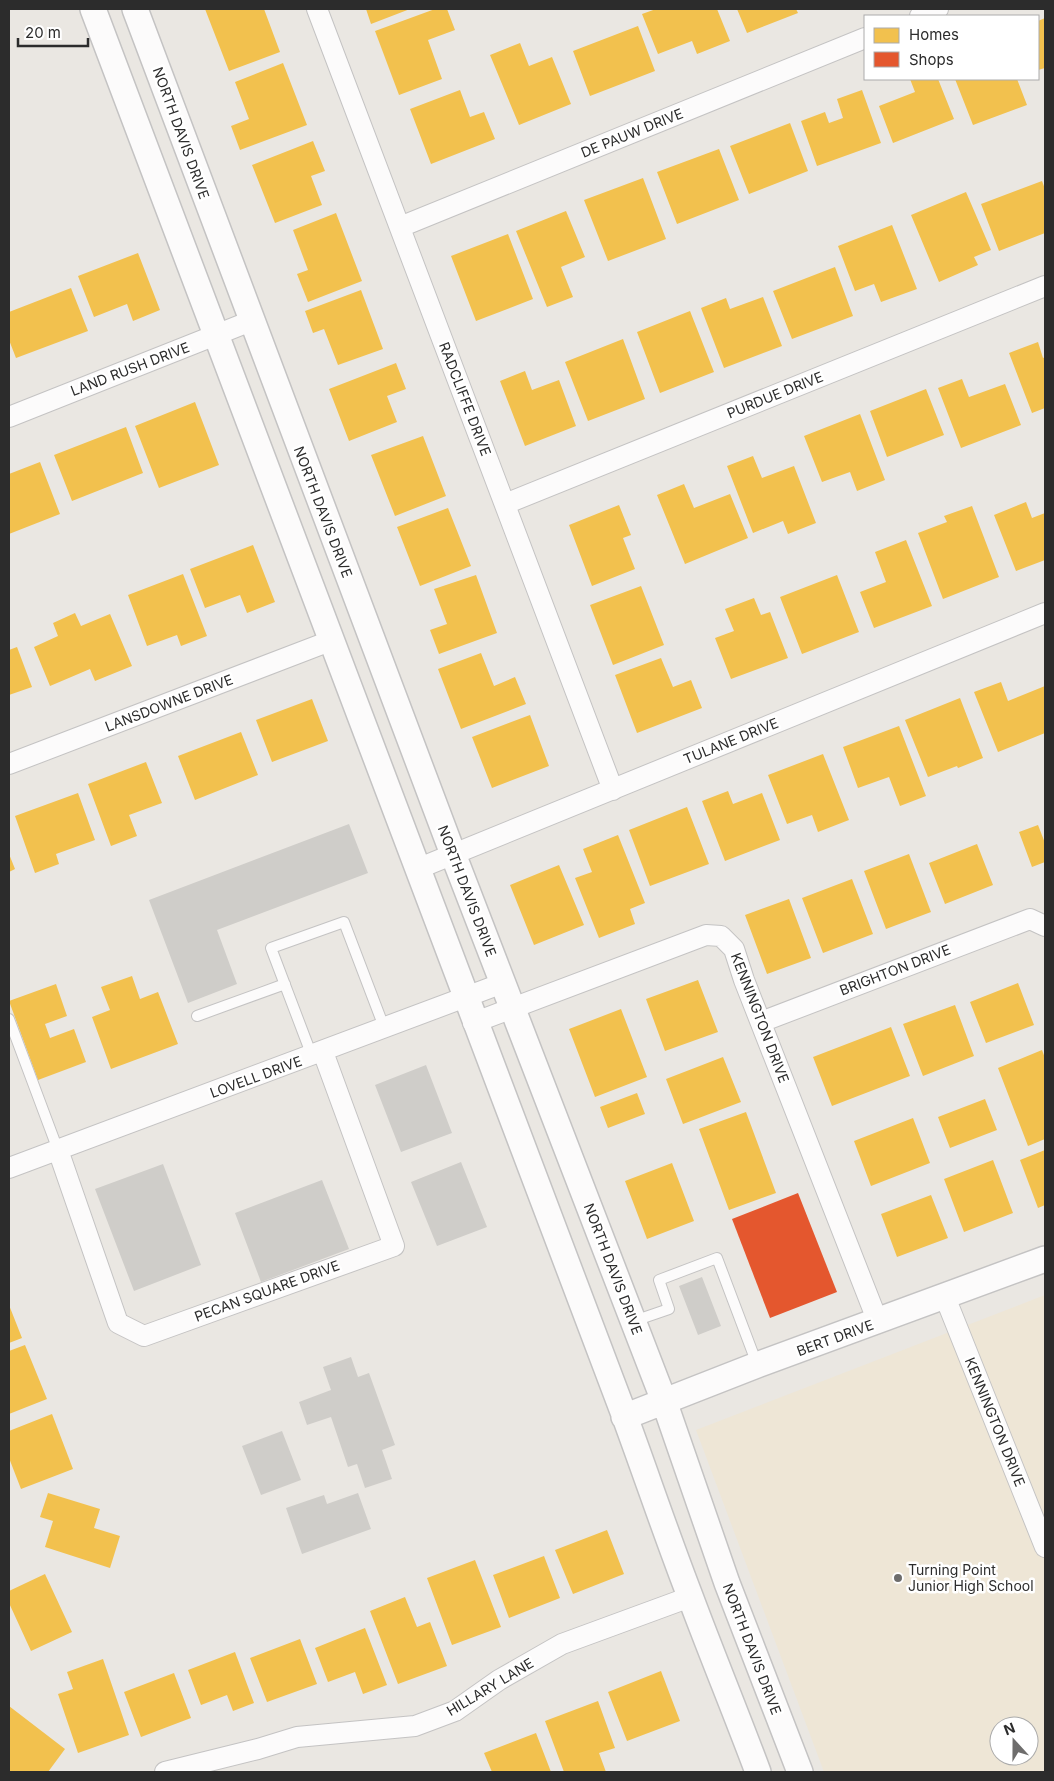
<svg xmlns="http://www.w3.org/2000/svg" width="1054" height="1781" viewBox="0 0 1054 1781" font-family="Inter,sans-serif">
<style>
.education{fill:#eee6d6;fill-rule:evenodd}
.homes{fill:#f2c14e}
.shops{fill:#e4572e}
.building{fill:#cfcdc9}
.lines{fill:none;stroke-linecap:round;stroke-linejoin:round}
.service-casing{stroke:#c4c3c3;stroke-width:12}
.minor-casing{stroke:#c4c3c3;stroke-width:22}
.tertiary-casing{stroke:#c4c3c3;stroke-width:28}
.service{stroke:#fcfbfb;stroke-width:10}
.minor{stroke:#fcfbfb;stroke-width:20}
.tertiary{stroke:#fcfbfb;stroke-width:25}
.poi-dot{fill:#6e6d6c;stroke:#fff;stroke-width:2}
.labels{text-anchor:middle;stroke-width:5;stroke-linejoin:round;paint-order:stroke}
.street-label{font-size:14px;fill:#2c2c2c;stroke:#fff}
.poi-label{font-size:14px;fill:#2c2c2c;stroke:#fff;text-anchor:start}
</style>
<rect width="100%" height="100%" fill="#eae7e2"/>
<!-- education -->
<path class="education" d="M1045,1295V1772H824L696,1430ZM999,1726H1029V1756H999Z"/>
<!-- homes -->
<path class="homes" d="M205,9H264L280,52L229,71Z
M366,9H410L371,24Z
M435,9H447L455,30L428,40L442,79L399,95L375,31Z
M656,9H717L730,41L697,54L692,41L658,54L642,14Z
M737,9H796L798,13L747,33Z
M1045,18V68L1038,70V21Z
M638,26L655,71L590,96L573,51Z
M520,43L529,66L552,57L571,104L519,125L490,55Z
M283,63L307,125L240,150L231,126L249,119L235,82Z
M910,79H938L954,119L893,143L879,106L915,92Z
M955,79H1017L1027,105L973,125Z
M460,90L470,117L484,112L495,139L431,164L410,109Z
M862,90L881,143L817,166L801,121L825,112L829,123L843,118L837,99Z
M790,123L808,171L749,194L730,146Z
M313,141L325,171L311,176L322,205L275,223L252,165Z
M719,149L739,200L677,224L657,172Z
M643,178L666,239L608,261L584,200Z
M1042,181L1045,189V233L999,251L981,204Z
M966,192L991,250L974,257L978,265L939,282L911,215Z
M566,211L585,257L561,267L573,297L547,307L516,231Z
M336,213L362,281L308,302L297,274L308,270L293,230Z
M892,225L917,289L881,302L874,284L855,291L838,246Z
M508,234L533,299L476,321L451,256Z
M138,253L160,310L133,321L127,304L94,317L78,276Z
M835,267L853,316L792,339L773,291Z
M71,288L88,331L16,358L9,340V312Z
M361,290L383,349L338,365L324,329L313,333L305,311Z
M763,297L782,346L724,368L701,308L726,298L730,309Z
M690,311L714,372L660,393L637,332Z
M623,339L645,399L588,421L565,362Z
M1038,342L1043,358L1045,357V408L1032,413L1009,353Z
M396,363L406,389L387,396L397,422L349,441L329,389Z
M525,371L532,390L559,380L576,426L525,446L500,381Z
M962,379L969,397L1005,384L1021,425L961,448L938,388Z
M926,389L944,435L887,457L870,411Z
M195,402L219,465L159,488L135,426Z
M860,414L885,480L857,491L850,472L822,482L804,436Z
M126,427L143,473L72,501L54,455Z
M423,436L446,496L395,516L371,455Z
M753,456L762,478L794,466L816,523L788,534L783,521L753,533L727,466Z
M40,462L60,514L9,534V474Z
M684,484L694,508L730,494L748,538L685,564L657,495Z
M1026,502L1032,518L1045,513V560L1016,571L994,515Z
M619,505L631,535L623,538L635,569L592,586L569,525Z
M972,506L999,577L943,599L918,533L947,522L944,516Z
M448,508L471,566L420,586L397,527Z
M906,540L932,606L874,628L860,592L886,582L875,552Z
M253,545L275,602L247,613L240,595L205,608L190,569Z
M183,574L207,636L181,646L177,635L147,646L128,595Z
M476,575L497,633L439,654L430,630L447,624L434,589Z
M837,575L859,632L802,654L780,597Z
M641,586L664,645L613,665L590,605Z
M754,598L761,615L770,612L788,658L731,679L715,638L734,631L725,609Z
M75,613L81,626L110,614L132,666L95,681L90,669L50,686L34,647L58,636L53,623Z
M17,647L32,687L9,695V650Z
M481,653L494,686L515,677L526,704L461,729L438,669Z
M661,658L673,687L691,680L702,708L637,733L615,675Z
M1001,682L1008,701L1045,686V733L998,752L974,692Z
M960,698L983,758L958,768L957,766L928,777L905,720Z
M312,699L328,741L272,762L256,720Z
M530,715L549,766L492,788L472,737Z
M899,726L926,796L900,806L889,777L858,788L843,747Z
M241,732L258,775L195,800L178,756Z
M823,754L849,820L818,832L812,815L787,824L768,775Z
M146,762L162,803L129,815L137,836L111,846L88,784Z
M728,791L733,804L762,793L780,840L725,861L702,801Z
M78,793L95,840L56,854L59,864L35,873L15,816Z
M687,807L709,864L650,886L629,830Z
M1038,825L1045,843V862L1032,867L1019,832Z
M618,835L645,903L630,909L635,924L599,938L575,878L592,872L583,849Z
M977,844L993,885L945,904L929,863Z
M9,854L15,869L9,872Z
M909,854L931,912L886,929L864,871Z
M559,865L584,925L534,945L510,885Z
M852,879L873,934L823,953L802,898Z
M789,899L811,958L767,974L745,915Z
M132,976L140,999L158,992L178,1044L111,1069L92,1017L110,1010L101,987Z
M698,980L718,1032L665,1051L646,999Z
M1018,983L1034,1025L986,1043L970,1002Z
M56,984L67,1016L45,1024L50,1038L74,1029L86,1062L38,1080L9,1001Z
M955,1005L974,1056L923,1076L903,1024Z
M621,1009L647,1077L595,1097L569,1029Z
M891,1027L910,1076L832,1106L813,1057Z
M1042,1050L1045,1058V1139L1028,1146L998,1068Z
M723,1057L741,1102L683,1124L666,1079Z
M637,1093L645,1114L608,1128L600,1107Z
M985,1099L997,1130L950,1148L938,1117Z
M746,1112L776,1193L729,1210L699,1129Z
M913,1118L930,1163L871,1186L854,1141Z
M1045,1150V1205L1038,1208L1020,1160Z
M993,1160L1013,1213L964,1232L944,1179Z
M672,1163L694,1221L647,1239L625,1181Z
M931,1195L948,1238L897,1257L881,1214Z
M9,1305L22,1338L9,1343Z
M25,1345L47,1399L9,1414V1351Z
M52,1414L73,1469L21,1489L9,1458V1431Z
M48,1493L100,1509L94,1528L120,1536L110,1568L45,1547L53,1521L40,1517Z
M607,1530L624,1574L573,1594L555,1550Z
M544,1556L560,1598L509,1618L493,1575Z
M475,1560L501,1627L452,1645L427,1578Z
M45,1574L72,1632L31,1651L9,1603V1591Z
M405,1597L417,1627L430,1622L447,1666L398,1684L370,1611Z
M365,1628L387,1685L363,1694L355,1672L328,1682L315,1648Z
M300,1639L317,1684L267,1702L250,1658Z
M235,1652L254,1703L233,1711L227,1695L201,1705L188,1670Z
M103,1659L129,1735L78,1753L58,1694L73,1689L67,1672Z
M661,1671L680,1721L627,1741L608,1692Z
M174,1673L191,1718L141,1737L124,1692Z
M598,1701L615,1748L599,1753L606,1772H564L545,1721Z
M9,1706L65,1749L48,1772H9Z
M536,1733L551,1772H492L484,1753Z"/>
<!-- shops -->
<path class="shops" d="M798,1193L837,1292L770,1318L732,1219Z"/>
<!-- building -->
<path class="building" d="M349,824L368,873L217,930L237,984L188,1003L149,900Z
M426,1065L452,1133L401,1152L375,1085Z
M461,1162L487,1227L437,1246L411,1182Z
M163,1164L201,1265L134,1291L95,1189Z
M322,1180L349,1249L261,1282L235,1213Z
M702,1277L721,1326L698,1335L679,1286Z
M351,1357L358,1377L369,1373L395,1445L382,1450L392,1479L365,1488L357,1464L348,1467L331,1417L307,1425L299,1402L331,1390L323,1367Z
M282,1431L301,1480L261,1495L242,1446Z
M358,1493L371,1529L302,1554L286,1508L324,1495L327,1504Z"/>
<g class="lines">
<defs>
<path id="service" d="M197,1016L285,984
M9,1019L58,1150
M312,1056L271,948L344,922L384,1027
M634,1321L669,1309L659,1280L717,1258L757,1364"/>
<path id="minor" d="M317,9L613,790
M920,16L938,9
M400,227L865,38
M9,417L251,321
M505,504L1045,286
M9,764L330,641
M417,869L1045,613
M761,1022L1030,919L1045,926
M473,1023L706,935L721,936L734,949L744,980L878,1322
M58,1150L118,1323L144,1336L394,1246L323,1052
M9,1168L503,983
M945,1297L1045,1547
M165,1772L258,1749L297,1737L415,1726L455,1711L499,1680L562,1644L690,1597"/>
<path id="tertiary" d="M93,9C267,476 443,943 622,1409C645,1471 666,1534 690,1596C712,1655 736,1713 758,1772
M135,9L453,854L664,1401L727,1583L800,1772
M624,1417L757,1365L1045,1259"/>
</defs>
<!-- service casing -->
<use href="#service" class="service-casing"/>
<!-- minor casing -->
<use href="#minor" class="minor-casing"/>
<!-- tertiary casing -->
<use href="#tertiary" class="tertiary-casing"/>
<!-- service -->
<use href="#service" class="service"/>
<!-- minor -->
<use href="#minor" class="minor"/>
<!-- tertiary -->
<use href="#tertiary" class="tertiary"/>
</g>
<!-- markers -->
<circle class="poi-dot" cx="898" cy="1578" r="5"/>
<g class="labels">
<!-- street labels -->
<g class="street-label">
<text transform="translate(181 133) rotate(70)" y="5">NORTH DAVIS DRIVE</text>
<text transform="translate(632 133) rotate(-22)" y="5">DE PAUW DRIVE</text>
<text transform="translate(130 369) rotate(-21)" y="5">LAND RUSH DRIVE</text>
<text transform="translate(775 395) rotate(-22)" y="5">PURDUE DRIVE</text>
<text transform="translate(465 399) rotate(69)" y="5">RADCLIFFE DRIVE</text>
<text transform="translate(323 512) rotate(69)" y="5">NORTH DAVIS DRIVE</text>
<text transform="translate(169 703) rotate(-21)" y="5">LANSDOWNE DRIVE</text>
<text transform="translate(731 741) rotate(-22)" y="5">TULANE DRIVE</text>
<text transform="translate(467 891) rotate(69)" y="5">NORTH DAVIS DRIVE</text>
<text transform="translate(895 970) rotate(-21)" y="5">BRIGHTON DRIVE</text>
<text transform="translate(760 1018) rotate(69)" y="5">KENNINGTON DRIVE</text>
<text transform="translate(256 1077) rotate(-20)" y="5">LOVELL DRIVE</text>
<text transform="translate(613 1269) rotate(69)" y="5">NORTH DAVIS DRIVE</text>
<text transform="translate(267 1291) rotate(-20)" y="5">PECAN SQUARE DRIVE</text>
<text transform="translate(835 1338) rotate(-20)" y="5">BERT DRIVE</text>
<text transform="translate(995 1422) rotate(68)" y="5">KENNINGTON DRIVE</text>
<text transform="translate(752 1649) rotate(69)" y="5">NORTH DAVIS DRIVE</text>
<text transform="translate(490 1687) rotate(-31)" y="5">HILLARY LANE</text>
</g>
<!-- poi labels -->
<g class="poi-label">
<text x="908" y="1575">Turning Point<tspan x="908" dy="16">Junior High School</tspan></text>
</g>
</g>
<!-- border -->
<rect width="1054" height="1781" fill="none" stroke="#2c2c2c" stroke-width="20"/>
<!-- legend -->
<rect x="864" y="15" width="175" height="65" fill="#ffffff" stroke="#ababab"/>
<rect x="874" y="28" width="25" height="15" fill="#f2c14e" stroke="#ababab"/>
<text x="909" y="40" font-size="15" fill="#2c2c2c">Homes</text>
<rect x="874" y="52" width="25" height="15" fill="#e4572e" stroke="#ababab"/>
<text x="909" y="65" font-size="15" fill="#2c2c2c">Shops</text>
<!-- north arrow -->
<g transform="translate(1014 1741) rotate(339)"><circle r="24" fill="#ffffff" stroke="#ababab"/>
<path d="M0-4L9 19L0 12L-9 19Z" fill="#6e6d6c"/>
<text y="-8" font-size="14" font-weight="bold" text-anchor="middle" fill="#2c2c2c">N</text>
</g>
<!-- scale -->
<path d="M18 38v8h70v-8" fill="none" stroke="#2c2c2c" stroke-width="2.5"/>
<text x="25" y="38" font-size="15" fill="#2c2c2c" stroke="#ffffff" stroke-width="4" paint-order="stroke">20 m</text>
</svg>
